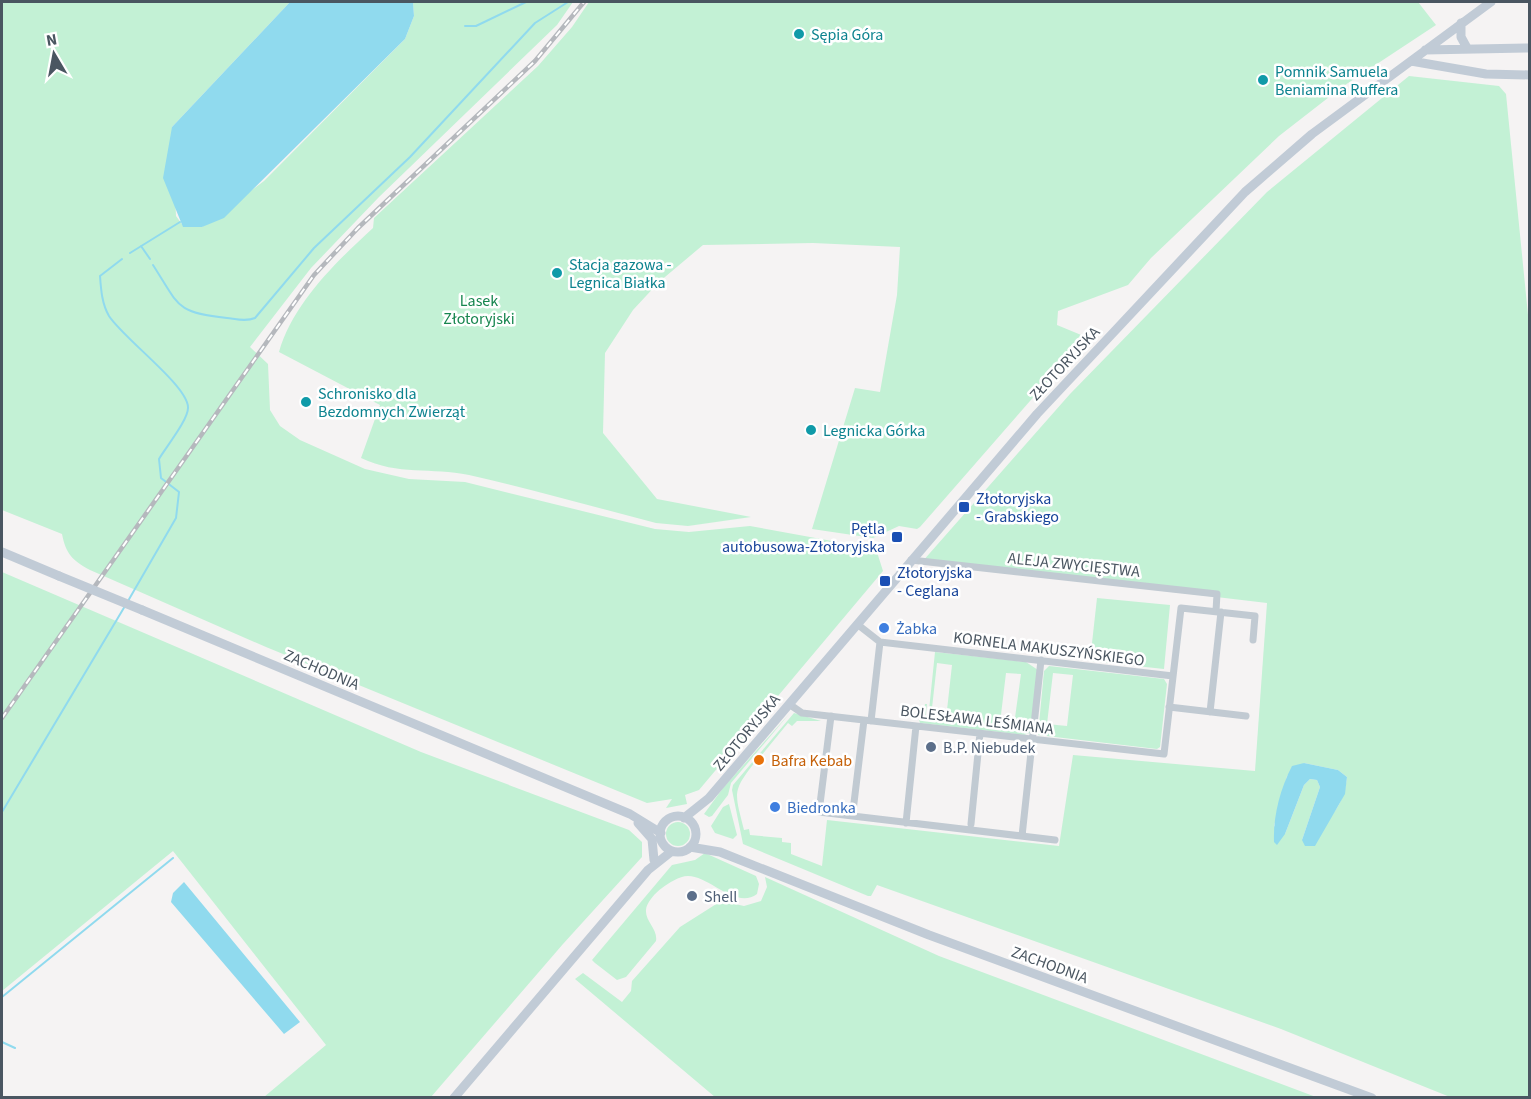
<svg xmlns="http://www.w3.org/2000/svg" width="1531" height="1099" viewBox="0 0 1531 1099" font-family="'Source Sans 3',sans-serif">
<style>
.green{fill:#c3f1d5;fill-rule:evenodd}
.water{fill:#90daee}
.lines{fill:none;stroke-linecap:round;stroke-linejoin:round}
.stream{stroke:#90daee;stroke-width:2}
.street{stroke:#c1cad2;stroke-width:7}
.secondary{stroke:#c1cbd6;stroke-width:9}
.rail-casing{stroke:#b5b8bd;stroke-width:4.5}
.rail{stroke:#fff;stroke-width:2;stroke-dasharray:7;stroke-linecap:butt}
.secondary-bridge{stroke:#c1cbd6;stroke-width:9}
.culture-dot{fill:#0f9aa8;stroke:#fff;stroke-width:2}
.transit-dot{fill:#1a4fb4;stroke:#fff;stroke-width:2}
.shop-dot{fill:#3f7fe0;stroke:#fff;stroke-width:2}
.service-dot{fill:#5c6f8a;stroke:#fff;stroke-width:2}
.food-dot{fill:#e8710a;stroke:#fff;stroke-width:2}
.labels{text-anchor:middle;stroke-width:5;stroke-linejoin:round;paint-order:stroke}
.culture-label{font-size:16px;fill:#0d838f;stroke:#fff;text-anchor:start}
.park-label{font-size:16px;fill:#17864f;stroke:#fff}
.street-label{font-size:16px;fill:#4a5661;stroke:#fff}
.transit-label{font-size:16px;fill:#164399;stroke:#fff;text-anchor:start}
.shop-label{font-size:16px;fill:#366cbe;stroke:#fff;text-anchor:start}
.service-label{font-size:16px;fill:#4e5e75;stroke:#fff;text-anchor:start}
.food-label{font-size:16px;fill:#c56008;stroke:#fff;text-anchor:start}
</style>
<rect width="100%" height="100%" fill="#f5f3f3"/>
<!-- green -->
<path class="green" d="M2,2H290L172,127L176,216L184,227H202L264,181L405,39L414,16L413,2H573L557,25L379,197L311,268L250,347L268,364L270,410L280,426L300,440L365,469L409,479L465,482L655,529L689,532L750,526L876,549L883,571L699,790L685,795L687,804L666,808L672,799L647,803L266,647L90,570C72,560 66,554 62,534L2,510Z
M589,2H1418L1436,25L1342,87L1279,136L1151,258L1128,285L1058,311L1057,325L1086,337L920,527L917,529L899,526L873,538L812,529L855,388L880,392L897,295L900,247L813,243L703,245L659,282L633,310L605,353L603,433L657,499L751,517L688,526L656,523C594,507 532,489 469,475C431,467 399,476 361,458L380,405L279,352C293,303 336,262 373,228L374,218L538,66L572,27Z
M1409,76L1499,86L1506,94L1530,335L1529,1097H1450L1281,1029L877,885L871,896H868L743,844L732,790L733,785L794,713L821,721H797L792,726L788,723L761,756L764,760L760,764L756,761C731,792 735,793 744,830L749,829L750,835L782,838V842L791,843V854L822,866L827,820L1059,846L1073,755L1255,771L1267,603L922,562L1070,394L1267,192ZM1304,763L1338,770L1347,777C1343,812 1327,820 1302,840L1320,787L1317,780L1310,779L1304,785L1285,834L1274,826L1287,776Z
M2,572L421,752L629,830L642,842V857L563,944L431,1097H264L326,1045L173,851L2,991Z
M1097,598L1170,605L1164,669L1090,661Z
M935,652L1026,662L1038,670L1032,732L1024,735L920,723L918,717L923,715L925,704H927L925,720H928ZM937,663L952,665L946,719L931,717ZM1006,673L1021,674L1014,725L1000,723Z
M1049,666L1164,679L1167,684L1160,747L1157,749L1038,735L1044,671ZM1053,673L1073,675L1067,726L1047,724Z
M790,713L731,783L728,795L712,816L709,817L704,814L723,788Z
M729,804L737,835L733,839L715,833L711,826L723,807Z
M666 834a12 12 0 1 1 24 0a12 12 0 1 1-24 0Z
M705,853L756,876L759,884L757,894C736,910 710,876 688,876C679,876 669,883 662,888C656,892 646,903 646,910C645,921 658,929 656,941L626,977L617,980L595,963L592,960L672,865L695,860Z
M765,877L939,956L1316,1097H715L575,979L583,973L622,1002L631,991L632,981L680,927L721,901L744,906L761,901L767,887Z"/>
<!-- water -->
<path class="water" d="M290,2H413L414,16L405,39L224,218L202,227H183L163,178L172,127Z
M1304,763L1338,770L1347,777L1345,794L1315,846H1305L1302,840L1320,787L1317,780L1310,779L1304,785L1285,834L1277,845L1274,842C1273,817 1280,789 1292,766Z
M184,882L300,1022L284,1034L171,902L173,893Z"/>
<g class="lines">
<!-- stream -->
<path class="stream" d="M465,26H476L526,2
M141,246L150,259
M130,253L180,222
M122,259L100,276C101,290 102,304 109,316C123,338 187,385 188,407C189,419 166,447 159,459L161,478L179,492L176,518L128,601
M153,265C180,307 175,312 227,318C236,319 246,322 255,318L314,248L410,157L535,23L568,2
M2,812L125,606
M2,997L173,858
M2,1042L15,1048"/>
<!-- street -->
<path class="street" d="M911,560L1217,594L1216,611
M857,624L880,642L1173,676
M789,704L802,713L1164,754L1181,608L1255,616L1253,640
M1169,707L1246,716
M1210,712L1221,612
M831,716L819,812L1055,840
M871,721L880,642
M853,811L864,720
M906,823L916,726
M971,824L980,733
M1022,836L1041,660"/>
<!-- secondary -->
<path class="secondary" d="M1461,23V37L1467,48
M1425,50L1530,48
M1411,61L1486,74L1530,75
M2,552L59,576
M142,610L630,814L661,833
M660 834a18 18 0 1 1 36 0a18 18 0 1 1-36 0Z
M684,818L709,798L1037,414L1245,192L1312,134L1491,2
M638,823L652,839L654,860
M690,847L720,852L929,935L1372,1098
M454,1098L648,870L672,851"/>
<defs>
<path id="rail" d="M2,718L314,275L358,228L535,61L584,2"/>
</defs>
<!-- rail casing -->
<use href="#rail" class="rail-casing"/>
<!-- rail -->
<use href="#rail" class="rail"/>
<!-- secondary-bridge -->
<path class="secondary-bridge" d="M59,576L142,610"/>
</g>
<!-- markers -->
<g class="culture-dot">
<circle cx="799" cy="34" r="6"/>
<circle cx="1263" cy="80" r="6"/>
<circle cx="557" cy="273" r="6"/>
<circle cx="306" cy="402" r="6"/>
<circle cx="811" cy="430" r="6"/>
</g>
<g class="transit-dot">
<rect x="958" y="501" width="12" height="12" rx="3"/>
<rect x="891" y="531" width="12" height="12" rx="3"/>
<rect x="879" y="575" width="12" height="12" rx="3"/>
</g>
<g class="shop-dot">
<circle cx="884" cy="628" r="6"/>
<circle cx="775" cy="807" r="6"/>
</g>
<g class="service-dot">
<circle cx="931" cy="747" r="6"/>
<circle cx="692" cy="896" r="6"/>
</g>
<circle class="food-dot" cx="759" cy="760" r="6"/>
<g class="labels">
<!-- culture labels -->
<g class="culture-label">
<text x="811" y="40">Sępia Góra</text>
<text x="1275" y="77">Pomnik Samuela<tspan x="1275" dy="18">Beniamina Ruffera</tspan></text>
<text x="569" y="270">Stacja gazowa -<tspan x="569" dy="18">Legnica Białka</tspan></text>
<text x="318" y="399">Schronisko dla<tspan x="318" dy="18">Bezdomnych Zwierząt</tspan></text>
<text x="823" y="436">Legnicka Górka</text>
</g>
<!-- park labels -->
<g class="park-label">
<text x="479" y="306">Lasek<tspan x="479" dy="18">Złotoryjski</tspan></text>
</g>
<!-- street labels -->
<g class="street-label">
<text transform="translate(1064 363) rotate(-47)" y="6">ZŁOTORYJSKA</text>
<text transform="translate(1074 564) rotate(6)" y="6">ALEJA ZWYCIĘSTWA</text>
<text transform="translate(1049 648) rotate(7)" y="6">KORNELA MAKUSZYŃSKIEGO</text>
<text transform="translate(322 669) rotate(23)" y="6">ZACHODNIA</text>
<text transform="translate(977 719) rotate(7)" y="6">BOLESŁAWA LEŚMIANA</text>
<text transform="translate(746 732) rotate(-50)" y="6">ZŁOTORYJSKA</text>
<text transform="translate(1050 964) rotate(20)" y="6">ZACHODNIA</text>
</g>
<!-- transit labels -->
<g class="transit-label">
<text x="976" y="504">Złotoryjska<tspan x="976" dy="18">- Grabskiego</tspan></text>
<text x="885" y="534" text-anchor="end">Pętla<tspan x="885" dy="18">autobusowa-Złotoryjska</tspan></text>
<text x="897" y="578">Złotoryjska<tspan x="897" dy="18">- Ceglana</tspan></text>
</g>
<!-- shop labels -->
<g class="shop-label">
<text x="896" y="634">Żabka</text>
<text x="787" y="813">Biedronka</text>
</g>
<!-- service labels -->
<g class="service-label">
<text x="943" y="753">B.P. Niebudek</text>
<text x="704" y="902">Shell</text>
</g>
<!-- food labels -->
<g class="food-label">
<text x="771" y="766">Bafra Kebab</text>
</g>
</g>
<!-- border -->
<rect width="1531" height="1099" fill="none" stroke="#4a5661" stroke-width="6"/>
<!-- north arrow -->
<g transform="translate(54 54) rotate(350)" stroke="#ffffff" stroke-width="4.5" paint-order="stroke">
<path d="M0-4.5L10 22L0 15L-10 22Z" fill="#4a5661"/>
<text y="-9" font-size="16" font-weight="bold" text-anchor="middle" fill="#4a5661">N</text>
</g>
</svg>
